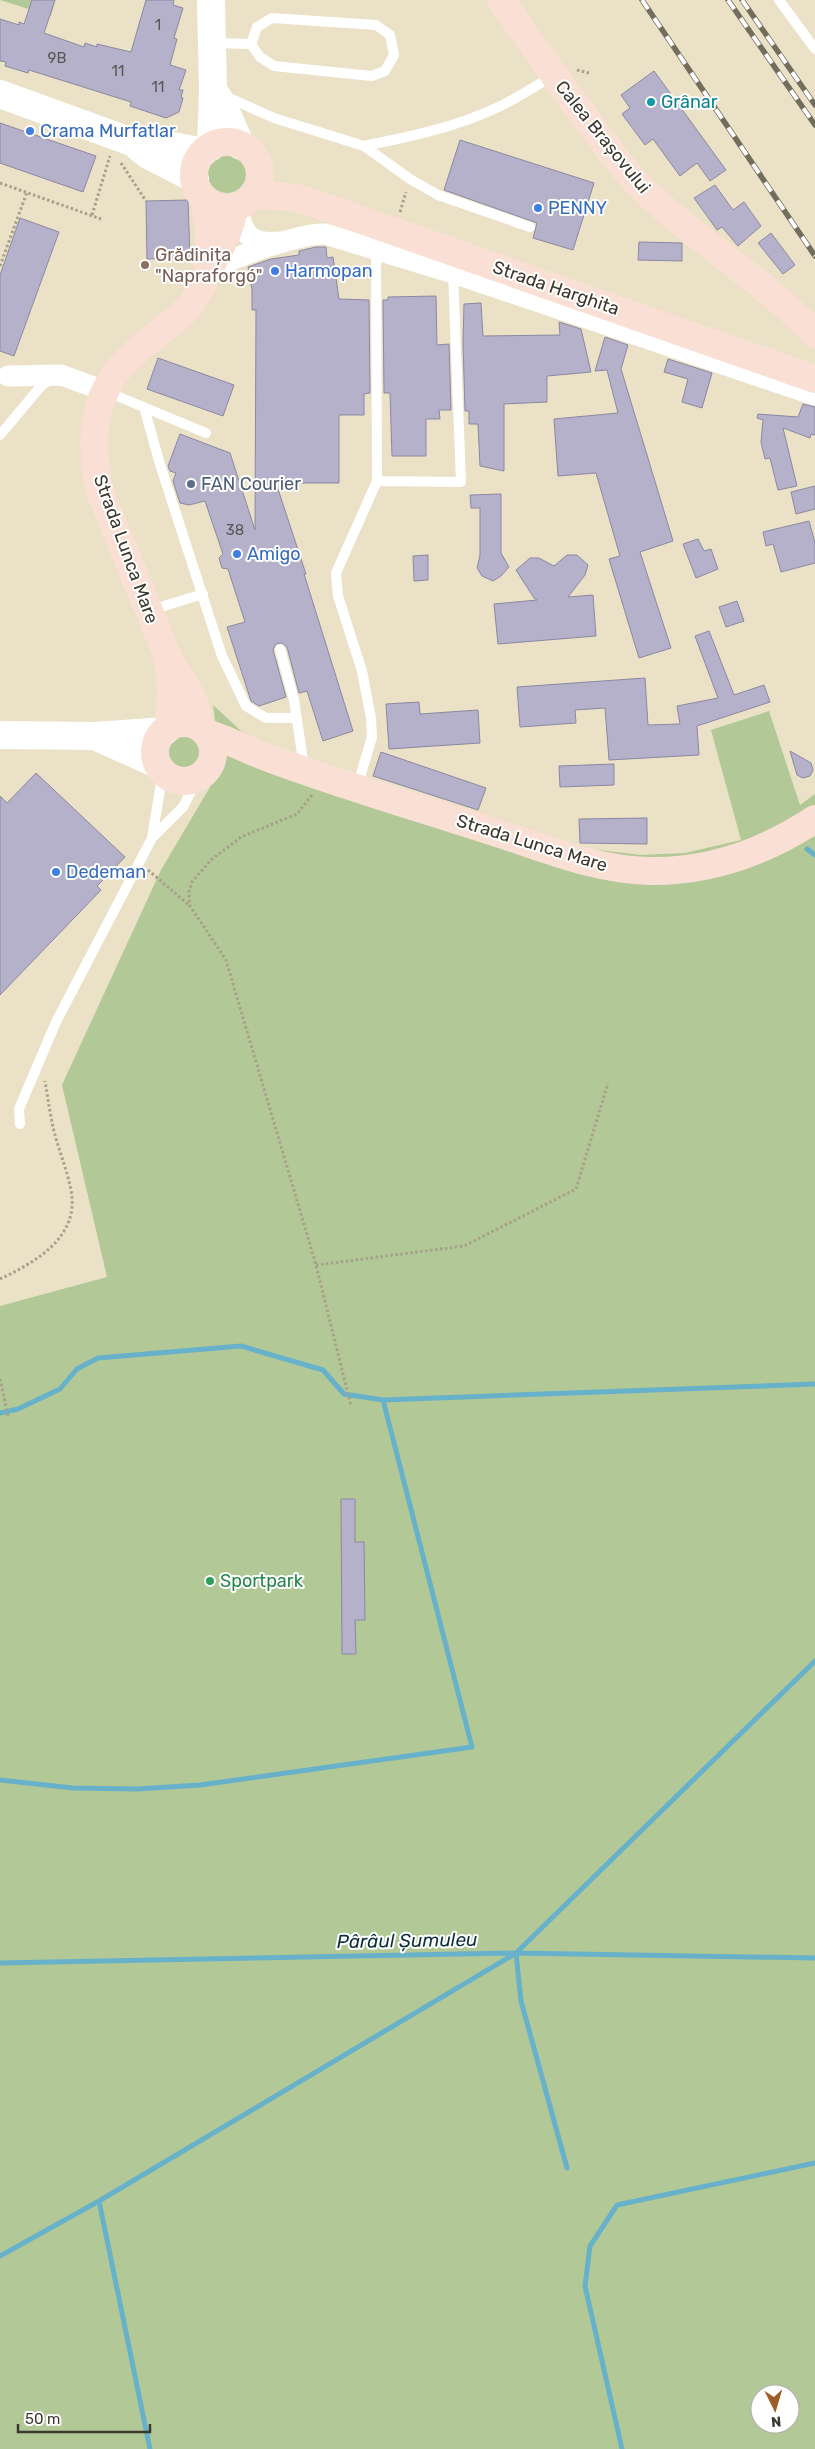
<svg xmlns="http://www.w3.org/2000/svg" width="815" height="2449" viewBox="0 0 815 2449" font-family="Rubik,sans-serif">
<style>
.green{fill:#b3c897;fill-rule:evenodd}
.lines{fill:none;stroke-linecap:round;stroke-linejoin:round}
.stream{stroke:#68b1ca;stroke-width:5}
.building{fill:#b5b1cb;stroke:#8b88a1}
.path{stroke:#a7a08b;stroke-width:3;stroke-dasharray:2.5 2.5;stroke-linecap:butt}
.service{stroke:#fff;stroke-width:10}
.minor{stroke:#fff;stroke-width:21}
.secondary{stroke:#fff;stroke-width:28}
.primary{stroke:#fadfd4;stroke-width:28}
.rail-casing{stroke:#726d5d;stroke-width:5.5}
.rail{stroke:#fff;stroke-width:4;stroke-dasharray:11;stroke-linecap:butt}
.culture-dot{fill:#0f9aa8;stroke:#fff;stroke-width:2}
.shop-dot{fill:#3f7fe0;stroke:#fff;stroke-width:2}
.education-dot{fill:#8d6e63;stroke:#fff;stroke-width:2}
.service-dot{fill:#5c6f8a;stroke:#fff;stroke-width:2}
.leisure-dot{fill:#2e9e5b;stroke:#fff;stroke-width:2}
.labels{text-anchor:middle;stroke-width:4;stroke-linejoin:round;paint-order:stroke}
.number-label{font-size:15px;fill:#595654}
.culture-label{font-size:18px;fill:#0d838f;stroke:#fff;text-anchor:start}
.shop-label{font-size:18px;fill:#366cbe;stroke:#fff;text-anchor:start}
.street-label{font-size:18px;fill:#3a372c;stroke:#fff}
.education-label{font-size:18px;fill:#785e54;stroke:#fff;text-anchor:start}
.service-label{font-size:18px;fill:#4e5e75;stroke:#fff;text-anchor:start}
.leisure-label{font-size:18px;fill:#27864d;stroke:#fff;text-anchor:start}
.water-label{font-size:19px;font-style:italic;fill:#0b2f3a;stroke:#fff}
</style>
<rect width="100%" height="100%" fill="#eae1c6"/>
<!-- green -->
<path class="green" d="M0,0H55L51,16Z
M208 174a19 19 0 1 1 38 0a19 19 0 1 1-38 0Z
M213,705L241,731L263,746L583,848L641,855L685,853L741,840L711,730L769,711L800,805L815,794V2449H0V1306L107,1277L62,1085L161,870L210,787L220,755ZM760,2394H790V2424H760Z
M165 753a20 20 0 1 1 40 0a20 20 0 1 1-40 0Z"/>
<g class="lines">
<!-- stream -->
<path class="stream" d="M807,849L815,855
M0,1413L18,1409L60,1389L77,1369L98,1358L241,1346L323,1370L344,1394L383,1400L815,1384
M0,1780L73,1788L137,1789L200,1785L472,1747L383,1400
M516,1953L521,2001L567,2168
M0,1963L516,1953L815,1958
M99,2201L150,2449
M0,2256L99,2201L516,1953L815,1661
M622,2449L585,2286L590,2246L617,2205L815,2163"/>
</g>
<!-- building -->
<path class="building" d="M32,0H55L44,33L84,47L85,43L97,47V44L131,52L146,0H174L173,5L183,8L174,38L177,39L170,65L186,70L179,90H183L181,97L183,98L179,112L166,118L130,106L131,102L29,70L28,73L5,66L6,62L0,61V19L19,25V22L24,24Z
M654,71L726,170L710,181L697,163L680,176L653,139L645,145L622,114L630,108L621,95Z
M0,123L96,156L83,192L0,163Z
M460,140L594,183L573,250L533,238L537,223L444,190Z
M715,185L733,210L744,202L761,226L738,246L722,227L717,230L694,198Z
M188,200L190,258L147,259L146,201Z
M20,218L59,232L14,356L0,351V275Z
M771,233L795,265L783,274L758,243Z
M639,242L682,243V261L638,260Z
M316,247H326L327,258L333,257L339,299L369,300L370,393L364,394V415H339V483H276L306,574H304L353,731L323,741L307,691L299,693L287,647L282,643L276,644L273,650L286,697L259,706L251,701L227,627L245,622L228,569L222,568L219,558L223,554L205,501L189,505L180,503L173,481L176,473L170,471L168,466L180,434L230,453L255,530L256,310H252V290L248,267L271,259L299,255V251Z
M436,296L437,345L449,344L451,410H439L440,419H426V456H392L390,393H384L383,300H388V297Z
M481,303L483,336L560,335L559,322L581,329L591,372L547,376V402L504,404V471L480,466L478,424H469V411H465L463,342L464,304Z
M605,337L628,345L621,369L673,541L640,552L671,648L639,658L609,559L620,556L596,473L558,476L554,419L618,413L607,370L595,371Z
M158,358L234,385L223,416L147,389Z
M668,359L712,373L702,408L682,402L688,379L664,372Z
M803,404L815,407V435L811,434L810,438L783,428L797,486L778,490L770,458L765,459L761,442L763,420L757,418L758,414L798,417Z
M815,486V509L796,514L791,492Z
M501,494V553L509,567L501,576L493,581L482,576L477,568L480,555V508H471L470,495Z
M809,521L815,543V563L781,572L773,544L766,546L763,532Z
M698,539L704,551L711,549L718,569L696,578L683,544Z
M428,555V580L414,581L413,556Z
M567,555H577L588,565L585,575L568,597L593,595L596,636L498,644L494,604L537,600L534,598L516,570L530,558H539L554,566Z
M737,601L744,621L726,627L719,607Z
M709,631L734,695L764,685L770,702L697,726L699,755L609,760L605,708L575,710L576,723L520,727L517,687L645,678L648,725L680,724L677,706L718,698L695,636Z
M419,702L420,714L478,710L480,743L389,749L386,704Z
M790,751L811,763L813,770L810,776L803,778L797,775Z
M381,752L486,788L478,810L373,776Z
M614,764V785L560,787L559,766Z
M36,773L125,857L97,886L101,890L0,995V796L7,803Z
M647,818V844L580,843L579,819Z
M341,1499H355V1542H364L365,1620H355L356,1654H342Z"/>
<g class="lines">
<!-- path -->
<path class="path" d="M577,70L589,73
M121,163L146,201
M0,183L101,219
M400,212L406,192
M92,215L110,156
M0,266L27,192
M247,280L251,279
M312,795L297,814L241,837L211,860L192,882L189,892L190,906L226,960L316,1265L351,1406
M148,870L189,905
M316,1265L464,1246L576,1189L608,1083
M0,1279C36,1262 80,1237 71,1190C67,1170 59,1151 54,1131C50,1115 48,1098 45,1081
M0,1379L8,1416"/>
<!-- service -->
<path class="service" d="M779,0L815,49
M272,18L376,25L390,35L394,55L385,71L372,76L274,66L260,57L251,44L257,27Z
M212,43L251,44
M225,96L274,118L364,146L410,179L438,195L530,227
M364,146C408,137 453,128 494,109C515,100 534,87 554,75
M376,249L377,481L461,482L453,273
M105,391L206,433
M144,407L159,461L222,656L246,706L266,718H297
M0,435L42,385L53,378
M151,610L203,594
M280,649L294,700L304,767
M357,787L372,737L371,718L362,671L338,596L336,573L377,481
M152,838L163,771
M20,1124L19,1109L56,1022L152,838L183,807L199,776"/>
<!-- minor -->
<path class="minor" d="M237,206C242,233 249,245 279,242
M208,272C228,258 302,233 325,234L453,273L815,395
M8,376L61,375L105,391"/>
<!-- secondary -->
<path class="secondary" d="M211,0L213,90L211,147
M213,90L223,105L241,146
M0,94L132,142L157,143L204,152
M139,148L148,155L195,179
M0,735L95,736L165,731
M99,738L157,764"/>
<!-- primary -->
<path class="primary" d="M501,0C529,39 556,79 585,117C604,143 623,170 647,193C700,243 764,281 815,334
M194 175a33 33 0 1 1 66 0a33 33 0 1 1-66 0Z
M253,194L296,198L319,205L815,379
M205,199L209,234L208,268
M168,661L171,690L169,728
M155 752a29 29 0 1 1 58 0a29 29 0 1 1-58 0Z
M201,728L193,699L168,657L100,492C90,444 90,398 126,361C145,342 168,328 187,309C198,297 202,284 209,270C219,249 231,231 234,207
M207,733C231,741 253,753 277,761C351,788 427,810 503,835C550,850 598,870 649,871C709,872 765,852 815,819"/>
<defs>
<path id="rail" d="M642,0L815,256
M728,0L815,125
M742,0L815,105"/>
</defs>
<!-- rail casing -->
<use href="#rail" class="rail-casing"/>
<!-- rail -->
<use href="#rail" class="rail"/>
</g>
<!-- markers -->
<circle class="culture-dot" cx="651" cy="102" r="5"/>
<g class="shop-dot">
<circle cx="30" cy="131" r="5"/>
<circle cx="538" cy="208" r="5"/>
<circle cx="275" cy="271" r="5"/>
<circle cx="237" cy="554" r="5"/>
<circle cx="56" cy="872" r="5"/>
</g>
<circle class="education-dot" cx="145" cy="265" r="5"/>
<circle class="service-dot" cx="191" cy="484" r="5"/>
<circle class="leisure-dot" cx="210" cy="1581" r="5"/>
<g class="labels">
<!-- number labels -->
<g class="number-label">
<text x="158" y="30">1</text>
<text x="57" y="63">9B</text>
<text x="118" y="76">11</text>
<text x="158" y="92">11</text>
<text x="235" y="535">38</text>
</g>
<!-- culture labels -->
<g class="culture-label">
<text x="661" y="108">Grânar</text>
</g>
<!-- shop labels -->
<g class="shop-label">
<text x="40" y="137">Crama Murfatlar</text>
<text x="548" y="214">PENNY</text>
<text x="285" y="277">Harmopan</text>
<text x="247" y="560">Amigo</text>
<text x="66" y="878">Dedeman</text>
</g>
<!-- street labels -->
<g class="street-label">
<text transform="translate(603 137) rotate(51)" y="6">Calea Brașovului</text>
<text transform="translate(556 288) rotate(19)" y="6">Strada Harghita</text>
<text transform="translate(126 549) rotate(70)" y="6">Strada Lunca Mare</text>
<text transform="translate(532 843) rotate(17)" y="6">Strada Lunca Mare</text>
</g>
<!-- education labels -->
<g class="education-label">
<text x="155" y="261">Grădinița<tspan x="155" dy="21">"Napraforgó"</tspan></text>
</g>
<!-- service labels -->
<g class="service-label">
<text x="201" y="490">FAN Courier</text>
</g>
<!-- leisure labels -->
<g class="leisure-label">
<text x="220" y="1587">Sportpark</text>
</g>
<!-- water labels -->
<g class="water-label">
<text transform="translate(407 1940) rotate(-1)" y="7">Pârâul Șumuleu</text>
</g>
</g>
<!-- north arrow -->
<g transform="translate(775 2409) rotate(175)"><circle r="24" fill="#ffffff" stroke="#b0afab"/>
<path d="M0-4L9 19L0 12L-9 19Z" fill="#9d5d26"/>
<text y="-8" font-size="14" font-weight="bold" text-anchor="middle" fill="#3a372c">N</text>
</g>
<!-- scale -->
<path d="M18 2424v8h132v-8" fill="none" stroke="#3a372c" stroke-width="2.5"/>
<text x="25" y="2424" font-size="15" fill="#3a372c" stroke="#ffffff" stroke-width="4" paint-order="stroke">50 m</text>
</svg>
